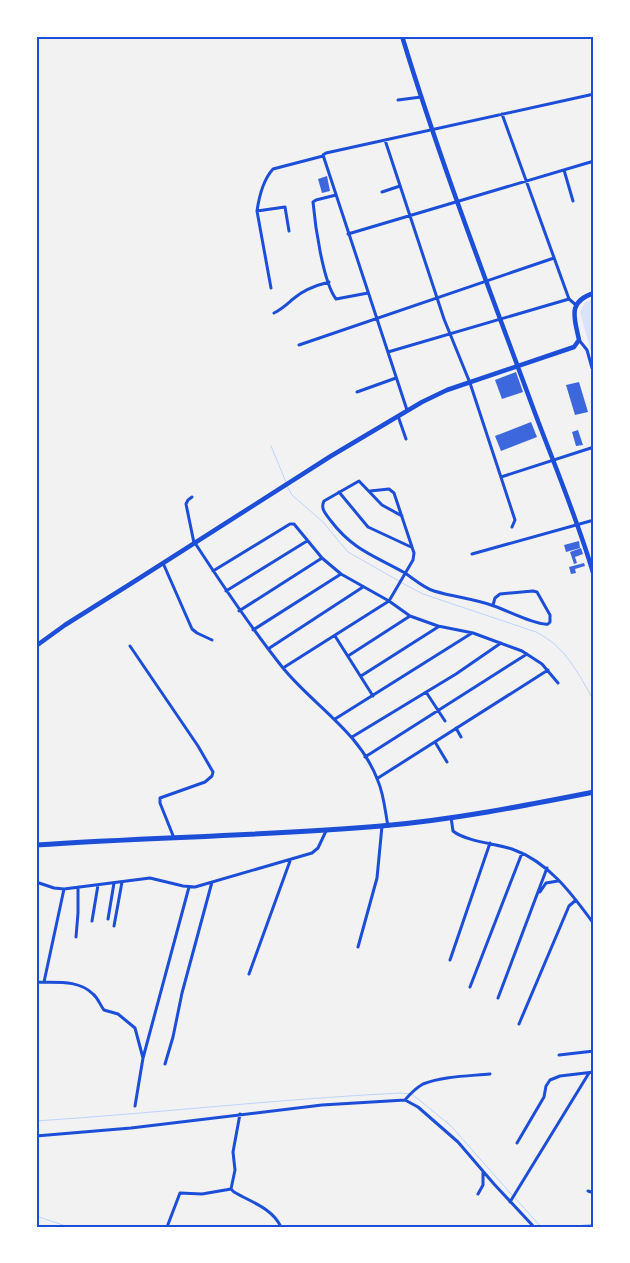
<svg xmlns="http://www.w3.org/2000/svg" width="630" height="1263" viewBox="0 0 630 1263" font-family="Cabin,sans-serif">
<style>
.green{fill:#dbe4f7}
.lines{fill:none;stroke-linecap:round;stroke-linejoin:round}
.stream{stroke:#bfd3fe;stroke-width:1}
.building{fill:#3d67dc}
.minor{stroke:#1d4ed8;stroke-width:3}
.secondary{stroke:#1d4ed8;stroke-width:4.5}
.trunk{stroke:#1d4ed8;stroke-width:5}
.neatline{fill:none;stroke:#1d4ed8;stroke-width:2}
</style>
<rect width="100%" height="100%" fill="#f2f2f2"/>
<!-- green -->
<path class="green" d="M594,299V363L580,312L585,302Z"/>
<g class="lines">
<!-- stream -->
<path class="stream" d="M271,446L286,482
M287,486L292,495L323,522L348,552L399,581
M402,583L423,594L536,632C566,647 578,673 594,701
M36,1121C158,1113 279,1099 400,1093L411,1094L417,1098L451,1126L512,1195
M515,1198L541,1227
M36,1216L69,1227"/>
</g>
<!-- building -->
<path class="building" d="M327,176L330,191L322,193L318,179Z
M516,372L523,392L502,399L495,380Z
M579,382L588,412L575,415L566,385Z
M531,422L537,437L501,451L495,436Z
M578,430L583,445L576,446L572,432Z
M579,541L580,548L566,552L564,545Z
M581,548L583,554L575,557L577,563L574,564L570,552Z
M584,563L585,566L575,569L576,573L571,574L569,567Z"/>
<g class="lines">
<!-- minor -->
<path class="minor" d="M398,100L421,97
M502,114L569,299L576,305
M385,140L444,319L470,383L515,520L512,527
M564,170L573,201
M382,192L400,186
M336,195L316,200L313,202C315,225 323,282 336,299L368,293
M257,211L285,207L289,231
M348,234L594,161
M271,288L257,211C259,197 263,180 273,169L323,156
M274,313C282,309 286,305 293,299C302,291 317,285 329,282
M579,340L587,350L592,368
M299,345L554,258
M388,352L569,299
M357,392L396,378
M407,410L323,155L326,153L594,94
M398,416L406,439
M501,477L594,447
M339,492L368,527L411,547
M192,497L188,500L186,504L194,543
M402,516L382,505L359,481L324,501C320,509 326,514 331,521C353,550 375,556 405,573C414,579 424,588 434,591C454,597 475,599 494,606C506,610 538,626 548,624L550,622V615L537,592L533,591L500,594L495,598L493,605
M195,543C223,586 251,628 283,668C314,706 360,732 378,781C384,795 385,811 388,826
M472,554L594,520
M163,563L192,629L197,633L212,640
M213,571L290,524H294L322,558L341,574L389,601L410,616L438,626L473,633L522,651L542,664L558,683
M226,591L307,541
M239,611L322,558
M253,630L341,574
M335,636L373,696
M130,646L198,746L213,772L212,776L205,782L160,798V803L174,838
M268,649L363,587
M348,656L410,616
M283,668L389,601L413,560L414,553L394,493L389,489L370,491
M361,676L438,627
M426,692L445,721
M335,719L472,633
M456,728L461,737
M352,737L456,674L501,643
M435,742L447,762
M365,757L527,654
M378,778L548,670
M451,817L453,831C465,841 496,844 512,849C549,862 572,894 594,924
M36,882L54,888L64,889L150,878L183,886L195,887L312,853L318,848L326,831
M36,889L38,883
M540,892L546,883L558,881
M108,919L114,883
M92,921L98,885
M114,926L122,882
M76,937L78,913V887
M358,947L377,878L382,826
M450,960L490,843
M249,974L290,861
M594,979V980
M36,982C55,983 78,979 93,994C98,998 100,1005 104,1010L118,1014L135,1028L143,1058
M44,982L64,889
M470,987L522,853
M498,998L547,868
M519,1024L569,906L576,900
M559,1055L594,1051
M165,1064L173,1037L182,993L212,882
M405,1100C410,1094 416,1088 423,1084C443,1076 469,1076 490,1074
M135,1106L143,1058L189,887
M240,1114L233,1152L235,1170L231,1189L234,1192C251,1202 272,1208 281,1227
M36,1136L131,1128L322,1105L405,1100L418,1107L458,1142L494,1184L534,1227
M517,1143L544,1097L546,1086L550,1080L560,1076L594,1072
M588,1191L594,1193
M478,1194L483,1185V1171
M510,1202L589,1073
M167,1227L180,1193L202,1194L231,1189
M568,1227L594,1226"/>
<!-- secondary -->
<path class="secondary" d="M402,36C440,161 487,283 532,405C553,462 577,517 594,576
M36,646L65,625L135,581L331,456L422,402L447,390L574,347L579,340C575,319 566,302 594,293"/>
<!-- trunk -->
<path class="trunk" d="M36,845C151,837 266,836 381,826C452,820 523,806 594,792"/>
</g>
<!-- border -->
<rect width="630" height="1263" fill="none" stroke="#ffffff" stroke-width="75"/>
<rect x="38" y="38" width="554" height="1188" class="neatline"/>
</svg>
